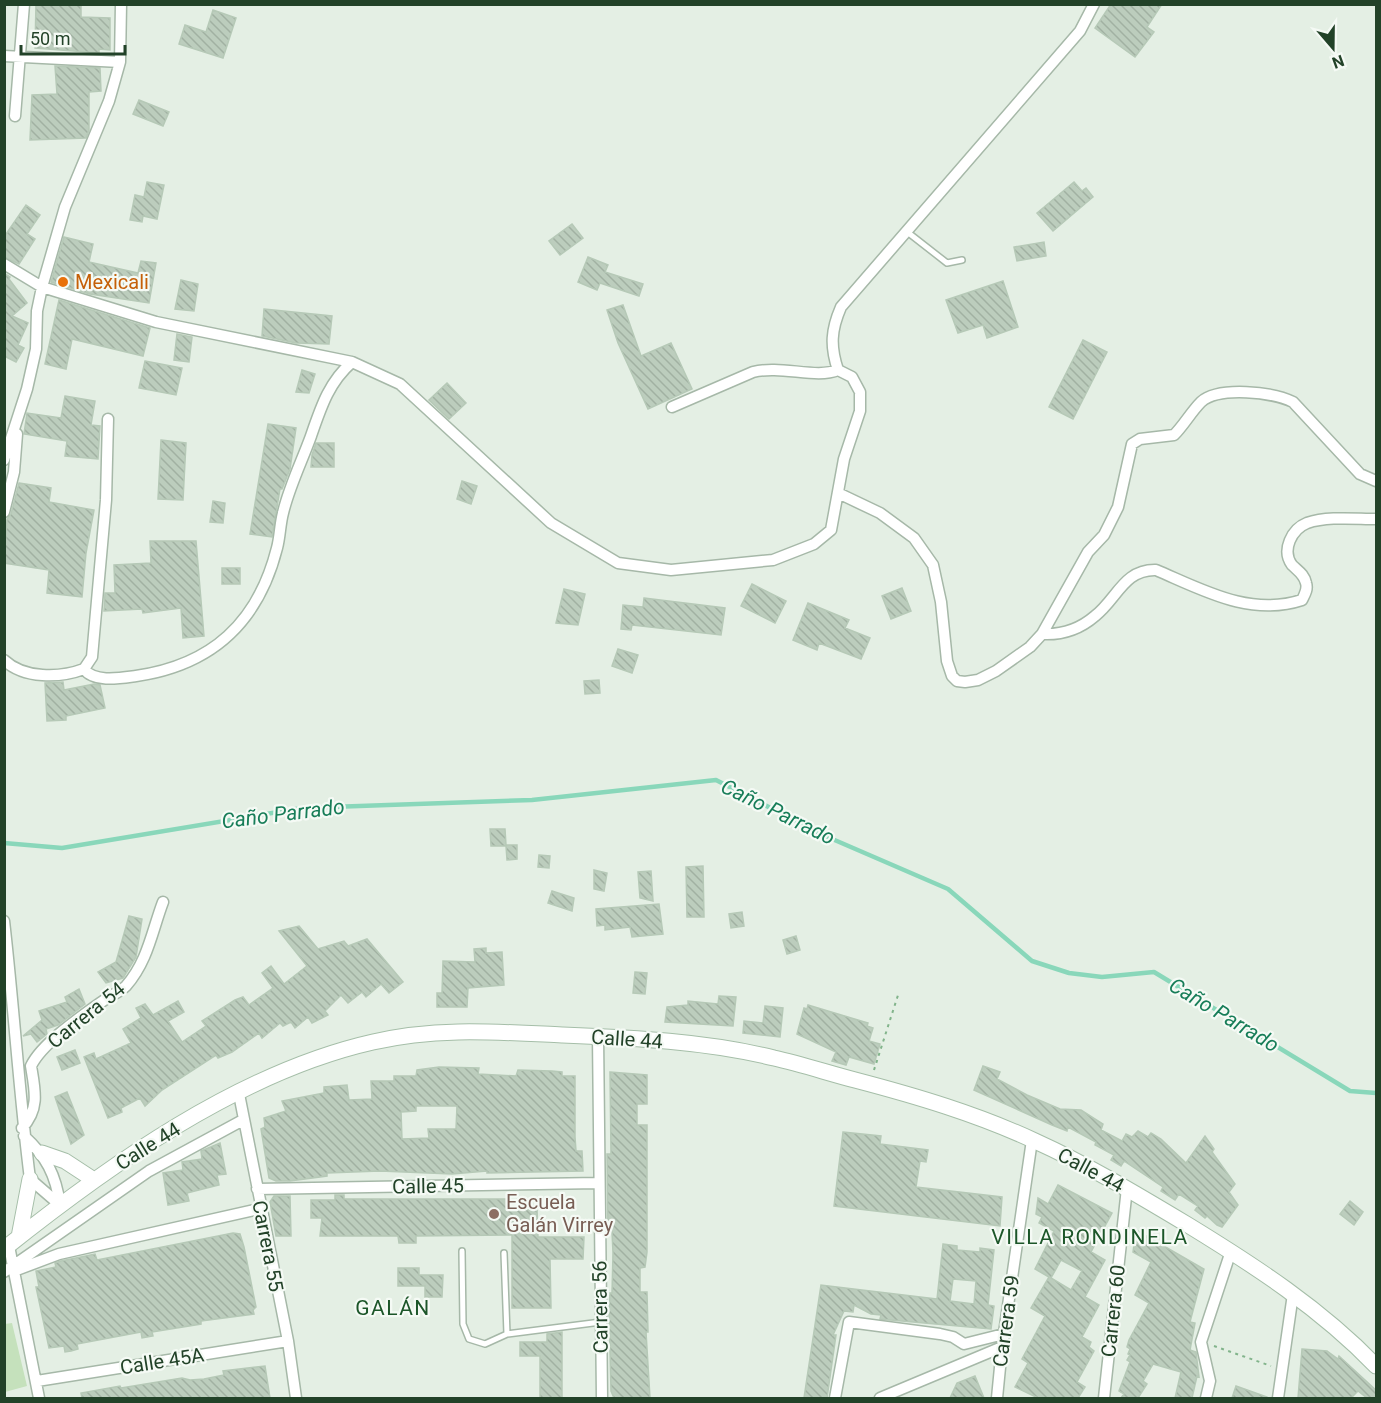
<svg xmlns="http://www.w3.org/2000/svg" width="1381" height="1403" viewBox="0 0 1381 1403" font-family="Roboto,sans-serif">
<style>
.green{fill:#c5e1bc}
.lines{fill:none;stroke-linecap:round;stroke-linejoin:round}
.stream{stroke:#89d7ba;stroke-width:4.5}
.building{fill:url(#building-back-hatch);stroke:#b6c9b7;stroke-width:1.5;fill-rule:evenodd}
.lane-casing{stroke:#a6b8a8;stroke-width:8}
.street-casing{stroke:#a6b8a8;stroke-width:13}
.secondary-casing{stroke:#a5bea8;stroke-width:17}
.path{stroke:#82b48b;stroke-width:2;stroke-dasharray:3 4.5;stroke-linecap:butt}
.lane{stroke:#fff;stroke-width:5}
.street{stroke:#fff;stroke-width:10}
.secondary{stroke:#fff;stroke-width:15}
.food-dot{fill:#e8710a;stroke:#f5faf5;stroke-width:2}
.education-dot{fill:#8d6e63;stroke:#f5faf5;stroke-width:2}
.labels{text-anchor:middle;stroke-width:4.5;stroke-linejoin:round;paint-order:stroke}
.food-label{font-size:20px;fill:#c56008;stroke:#f5faf5;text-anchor:start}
.street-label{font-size:20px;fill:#224228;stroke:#f5faf5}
.education-label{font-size:20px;fill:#785e54;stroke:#f5faf5;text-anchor:start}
.water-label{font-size:21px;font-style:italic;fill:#177d58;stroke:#f5faf5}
.neighbourhood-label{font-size:21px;letter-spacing:1.5px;fill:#1c5629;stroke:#f5faf5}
</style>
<defs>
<pattern id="building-back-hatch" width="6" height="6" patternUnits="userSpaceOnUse" patternTransform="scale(1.5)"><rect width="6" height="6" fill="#bccdbd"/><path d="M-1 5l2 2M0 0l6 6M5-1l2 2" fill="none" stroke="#a1b1a2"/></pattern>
</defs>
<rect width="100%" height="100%" fill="#e4efe4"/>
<!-- green -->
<path class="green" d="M12,1323L27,1386L5,1392V1324Z"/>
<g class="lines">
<!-- stream -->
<path class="stream" d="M4,843L62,848L302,808L532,800L716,780L823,835L948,889L1032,961L1069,973L1102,977L1154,972L1350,1091L1376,1093"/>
</g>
<!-- building -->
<path class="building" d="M36,4H81V17L110,18V50L99,49V53L35,48Z
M1111,4H1162L1147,27L1154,32L1135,57L1095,28Z
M213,10L236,18L223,58L179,44L185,25L206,32Z
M55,66L100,68L101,91L89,92V130L86,138L30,140L32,95L57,94Z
M139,100L169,112L163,126L133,114Z
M147,182L164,185L157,219L143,216L142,222L130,220L135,195L144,197Z
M1074,182L1082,191L1086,188L1093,197L1053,231L1037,213Z
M26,205L40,215L27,234L35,239L19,264L4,257V237Z
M572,224L583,238L560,255L549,241Z
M64,237L93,244L89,262L138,273L141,261L156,263L149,303L90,294L51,282Z
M1044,242L1046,256L1017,261L1014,247Z
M588,257L608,265L605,272L643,284L639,296L600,283L597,290L578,282Z
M4,273L10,277L9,279L27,303L12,316L28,323L18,345L24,348L16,362L4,356Z
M181,280L198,284L194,311L175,309Z
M1003,281L1018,327L987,338L983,325L958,333L946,300Z
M59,300L150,328L143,356L72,339L66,369L45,364Z
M623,305L641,356L671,343L692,389L648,409L618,343L607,310Z
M264,309L332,316L329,344L296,343L262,336Z
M177,334L192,337L189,362L174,360Z
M1083,340L1107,352L1073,419L1049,407Z
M145,361L182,368L176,395L139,388Z
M302,370L315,374L309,393L296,392Z
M447,383L466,403L449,419L429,400Z
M65,396L95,401L91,425L100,426L98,459L65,456L67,441L24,434L27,413L61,418Z
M268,424L296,428L290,469L282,489H280L272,537L250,534Z
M161,440L186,443L183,500L158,499Z
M316,443H334V467H311L312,455Z
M462,481L477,486L471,504L457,499Z
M19,483L51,488L49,502L94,510L86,553L82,597L47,593L49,570L4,563L7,519L11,514Z
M213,501L225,503L223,523L210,522Z
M150,541H196L204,636L183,638L181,608L143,613L142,609L104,611L105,593H115L114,565L151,563Z
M222,568H240V584H222Z
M752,584L786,601L775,623L741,606Z
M902,588L911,611L891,619L882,596Z
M564,589L585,594L578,625L556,623Z
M644,598L725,608L721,635L632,625L631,630L621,629L623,605L643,607Z
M808,603L849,620L845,628L870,638L861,659L819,643L817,650L793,640Z
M618,649L638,655L632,673L612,666Z
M599,680L600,693L585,694L584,681Z
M63,682L64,690L94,684L100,685L105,708L66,716V720L47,721L45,683Z
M490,829H505L506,845H517V859L507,860L506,846H491Z
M539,855L550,856L549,868L538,867Z
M703,866L704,917H687L686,867Z
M594,870L607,873L604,891L594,889Z
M651,871L653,901L640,898L638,872Z
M552,891L574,898L572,911L548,903Z
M659,904L663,934L632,937L630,927L605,930V925L597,926L596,909Z
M742,912L744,926L731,928L729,914Z
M129,916L142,919L136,957L123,978L106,983L98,972L116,962Z
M299,926L318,949L344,941L348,946L367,939L403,982L389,993L381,984L366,997L362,992L348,1003L341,995L325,1011L328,1015L312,1023L308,1017L295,1028L291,1022L283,1026L280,1023L262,1038L259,1033L232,1052L218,1058L216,1055L162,1090L145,1106L140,1098L121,1108L122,1112L108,1118L84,1057L94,1053L96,1059L131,1043L123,1029L141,1018L136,1008L145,1004L153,1015L178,1001L184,1012L168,1021L182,1042L206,1026L202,1021L235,1000L243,997L249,1005L273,988L262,973L271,966L284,984L307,966L279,931Z
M796,936L800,950L787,954L783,940Z
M486,948V953L502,952L504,985L468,988L467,1007H437V993H442L443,961L475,962L474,949Z
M635,972L647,973L645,994L633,993Z
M79,989L85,1004L58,1025L46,1029L47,1034L37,1042L31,1034L23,1036L42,1020L39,1011L67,1002L65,997Z
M719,996L736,997L733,1026L665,1022L667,1007L688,1005V1001L718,1004Z
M808,1005L868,1023L867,1026L873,1028L869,1041L880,1044L874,1064L849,1057L846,1065L832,1061L836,1052L797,1034L804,1008L807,1009Z
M765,1006L783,1008L780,1037L743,1033L744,1021L763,1023Z
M75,1050L80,1063L62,1070L57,1057Z
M983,1066L1000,1072L997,1079L1027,1095L1060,1109L1081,1110L1103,1124L1101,1130L1122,1141L1126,1134L1132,1137L1138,1131L1148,1137L1151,1133L1161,1139L1186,1163L1205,1136L1214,1149L1212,1152L1235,1184L1229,1192L1238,1205L1222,1227L1217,1225L1207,1216L1205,1218L1195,1210L1198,1206L1179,1194L1175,1200L1161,1191L1163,1187L1124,1161L1121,1166L1111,1160L1114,1155L1095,1145L1096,1142L1068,1127L1067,1131L1052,1125L974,1090Z
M439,1067L479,1068L478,1074L516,1076L518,1070L552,1071L562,1072V1076H575V1137L576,1151H582L583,1171L487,1173V1171L452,1174L380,1171L327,1173V1176L290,1181H276L269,1178L261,1129L265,1127L264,1118L286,1111L282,1101L324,1093V1087L347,1085L349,1100L372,1099L371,1081H394V1076H416L417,1070ZM416,1106H457L456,1129H428L429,1138L402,1139L401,1112L416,1111Z
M610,1072L647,1075V1104H637V1125H647V1252L645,1267L640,1268V1292H647L648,1332H646L650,1398H614L611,1391L609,1313L610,1293H612L613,1253L612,1232H608L607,1154H611Z
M67,1092L84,1135L71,1144L55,1097Z
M843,1132L881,1136L880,1144L928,1150L926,1162L920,1161L916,1187L1002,1197L1000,1226L834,1206Z
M220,1143L226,1174L217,1175L219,1185L187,1193L189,1201L168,1205L163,1173L183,1170L182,1162L202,1159L201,1151Z
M1058,1185L1112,1213L1091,1252L1105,1260L1085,1297L1099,1305L1082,1337L1091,1342L1089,1347L1094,1351L1077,1382L1085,1387L1078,1398H1038L1015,1387L1028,1363L1022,1359L1045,1316L1031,1308L1049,1277L1035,1269L1054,1231L1039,1223L1042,1217L1036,1214L1038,1198L1048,1204ZM1061,1260L1082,1271L1071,1290L1051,1278Z
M335,1195H344V1199H511V1210L537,1209L538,1237H584L583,1259H550L551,1308H512V1235L416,1236V1243H399L398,1236H320L322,1218H311V1200H335Z
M274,1196H290L291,1236H276L270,1202Z
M1350,1201L1363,1212L1354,1225L1340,1214Z
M1136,1230L1204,1269L1190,1322L1195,1323L1190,1350L1196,1352L1199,1377L1197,1376L1192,1398H1175L1181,1372L1153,1364L1143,1381L1147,1384L1138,1398H1121L1124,1394L1119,1391L1130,1362L1127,1360L1130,1355L1128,1354L1130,1349L1127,1347L1129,1340L1149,1303L1135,1295L1151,1262L1133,1252Z
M233,1233L240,1234L244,1247L256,1307L253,1310L254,1314L201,1321V1324L152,1332L153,1336L142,1338L141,1332L77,1344L78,1349L71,1351L65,1352L64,1346L49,1348L36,1287H39L36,1271L56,1267L55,1263L61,1261L95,1254L97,1260Z
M943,1244L957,1246V1250L980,1252V1248L994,1250L988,1305L994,1306L991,1329L880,1319L881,1315L871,1314L854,1305L853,1312L844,1311L833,1335H836L827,1398H804L821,1285L937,1299ZM953,1279L976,1281L974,1304L950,1301Z
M398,1268H419V1275H443L442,1297H425V1286H398Z
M562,1332V1398H540V1356H520V1342H547V1334Z
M1302,1349L1327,1351L1338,1359L1339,1356L1377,1391V1398H1367L1358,1391L1351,1398H1298Z
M265,1366L270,1398H82L81,1393L120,1386L121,1388L182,1378L190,1380L204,1379L224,1375L223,1371Z
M975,1376L984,1398H950L957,1383Z
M1236,1386L1267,1397V1398H1232Z"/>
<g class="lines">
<defs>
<path id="lane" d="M906,231L947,263L962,260
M462,1251L463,1324L469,1339L485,1344L507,1334L601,1322
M504,1253L507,1334"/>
<path id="street" d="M4,56L120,62
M15,116L24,4
M4,264L42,287L156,322L352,362L400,384L551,523L618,563L671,570L773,560L814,544L831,530L844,459L860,411V392L852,377L838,370C830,346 831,330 841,307L1080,31L1094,4
M672,407L753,372C781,365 816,379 838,370
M4,460L27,389L36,349L37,311L42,287L65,207L109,101L120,62L121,4
M838,493L880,513L914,538L933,565L941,602L947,661L952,676L957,681L965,682L978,680L996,671L1030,647L1042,634L1088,552L1104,535L1118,507L1132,444L1140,439L1174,435C1184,425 1191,412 1201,402C1219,386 1273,392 1293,402L1360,474L1376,481
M4,512L14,472L17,434
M1042,634C1061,635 1080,629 1095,616C1117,599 1124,569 1156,570C1203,590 1250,617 1302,600C1305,594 1308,589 1306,583C1304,574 1298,571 1292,565C1281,550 1292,529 1307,523C1328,516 1355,519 1376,519
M4,660C24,679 60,678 84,669L92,657L106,500L108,419
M84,669C94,683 121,678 136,676C212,665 258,623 277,548C280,537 280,524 283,513C289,487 302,461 311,436C321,407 329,382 352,362
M4,921C14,1007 19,1093 30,1179L60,1205
M598,1036L602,1398
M239,1094L288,1341L296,1398
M22,1128C40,1109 35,1090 31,1066C42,1043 82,1016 103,1001C110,996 120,992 126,986C148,961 152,931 163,902
M24,1136C46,1156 56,1175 60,1205
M257,1189L598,1183
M9,1246L39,1398
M14,1271L59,1254L259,1209
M4,1272L149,1171L243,1120
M37,1381L288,1341
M835,1398L849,1322L940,1334L953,1337L964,1344L1004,1334
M880,1398L1002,1347
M997,1398L1002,1347L1032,1140
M1104,1398L1127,1188
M1206,1398L1210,1381L1201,1342L1231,1251
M1278,1398L1293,1294"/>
<path id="secondary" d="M42,1153L65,1161L94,1180
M19,1237L30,1179
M4,1249C109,1165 240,1072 373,1042C436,1027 498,1032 562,1035C633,1038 705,1041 774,1058C801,1064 828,1073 855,1080C916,1096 977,1114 1035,1141C1088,1165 1138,1195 1188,1225C1255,1266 1321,1309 1376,1366"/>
</defs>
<!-- lane casing -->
<use href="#lane" class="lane-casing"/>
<!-- street casing -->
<use href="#street" class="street-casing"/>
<!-- secondary casing -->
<use href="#secondary" class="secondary-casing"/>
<!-- path -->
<path class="path" d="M874,1070L899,992
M1214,1346L1271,1366"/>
<!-- lane -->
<use href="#lane" class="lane"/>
<!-- street -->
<use href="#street" class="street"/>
<!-- secondary -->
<use href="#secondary" class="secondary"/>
</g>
<!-- markers -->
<circle class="food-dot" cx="63" cy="282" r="6"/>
<circle class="education-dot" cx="494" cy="1214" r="6"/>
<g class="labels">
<!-- food labels -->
<g class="food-label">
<text x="75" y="289">Mexicali</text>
</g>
<!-- street labels -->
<g class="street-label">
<text transform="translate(86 1015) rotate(-39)" y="7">Carrera 54</text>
<text transform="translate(627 1039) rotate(4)" y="7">Calle 44</text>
<text transform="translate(148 1146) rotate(-32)" y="7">Calle 44</text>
<text transform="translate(1091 1170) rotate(28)" y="7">Calle 44</text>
<text transform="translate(428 1186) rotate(-1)" y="7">Calle 45</text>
<text transform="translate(268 1246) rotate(79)" y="7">Carrera 55</text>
<text transform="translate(600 1307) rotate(-91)" y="7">Carrera 56</text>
<text transform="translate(1113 1311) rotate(-84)" y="7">Carrera 60</text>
<text transform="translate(1006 1321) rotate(-82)" y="7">Carrera 59</text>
<text transform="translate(162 1361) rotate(-9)" y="7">Calle 45A</text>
</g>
<!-- education labels -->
<g class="education-label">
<text x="506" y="1209">Escuela<tspan x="506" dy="23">Galán Virrey</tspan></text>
</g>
<!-- water labels -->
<g class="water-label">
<text transform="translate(778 812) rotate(26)" y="7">Caño Parrado</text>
<text transform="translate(283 814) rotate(-7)" y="7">Caño Parrado</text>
<text transform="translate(1224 1015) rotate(31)" y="7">Caño Parrado</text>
</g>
<!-- neighbourhood labels -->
<g class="neighbourhood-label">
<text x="1090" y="1244">VILLA RONDINELA</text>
<text x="393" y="1315">GALÁN</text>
</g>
</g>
<!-- border -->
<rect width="1381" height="1403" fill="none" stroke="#224228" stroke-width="12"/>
<!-- north arrow -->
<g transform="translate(1333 48) rotate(160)" stroke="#f5faf5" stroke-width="4.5" paint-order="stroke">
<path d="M0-4.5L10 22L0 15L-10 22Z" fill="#224228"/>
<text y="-9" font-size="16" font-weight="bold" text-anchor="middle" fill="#224228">N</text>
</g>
<!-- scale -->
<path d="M21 45v9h104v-9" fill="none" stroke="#224228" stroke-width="3"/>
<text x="30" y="45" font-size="18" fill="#224228" stroke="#f5faf5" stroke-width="4.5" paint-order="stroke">50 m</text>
</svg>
